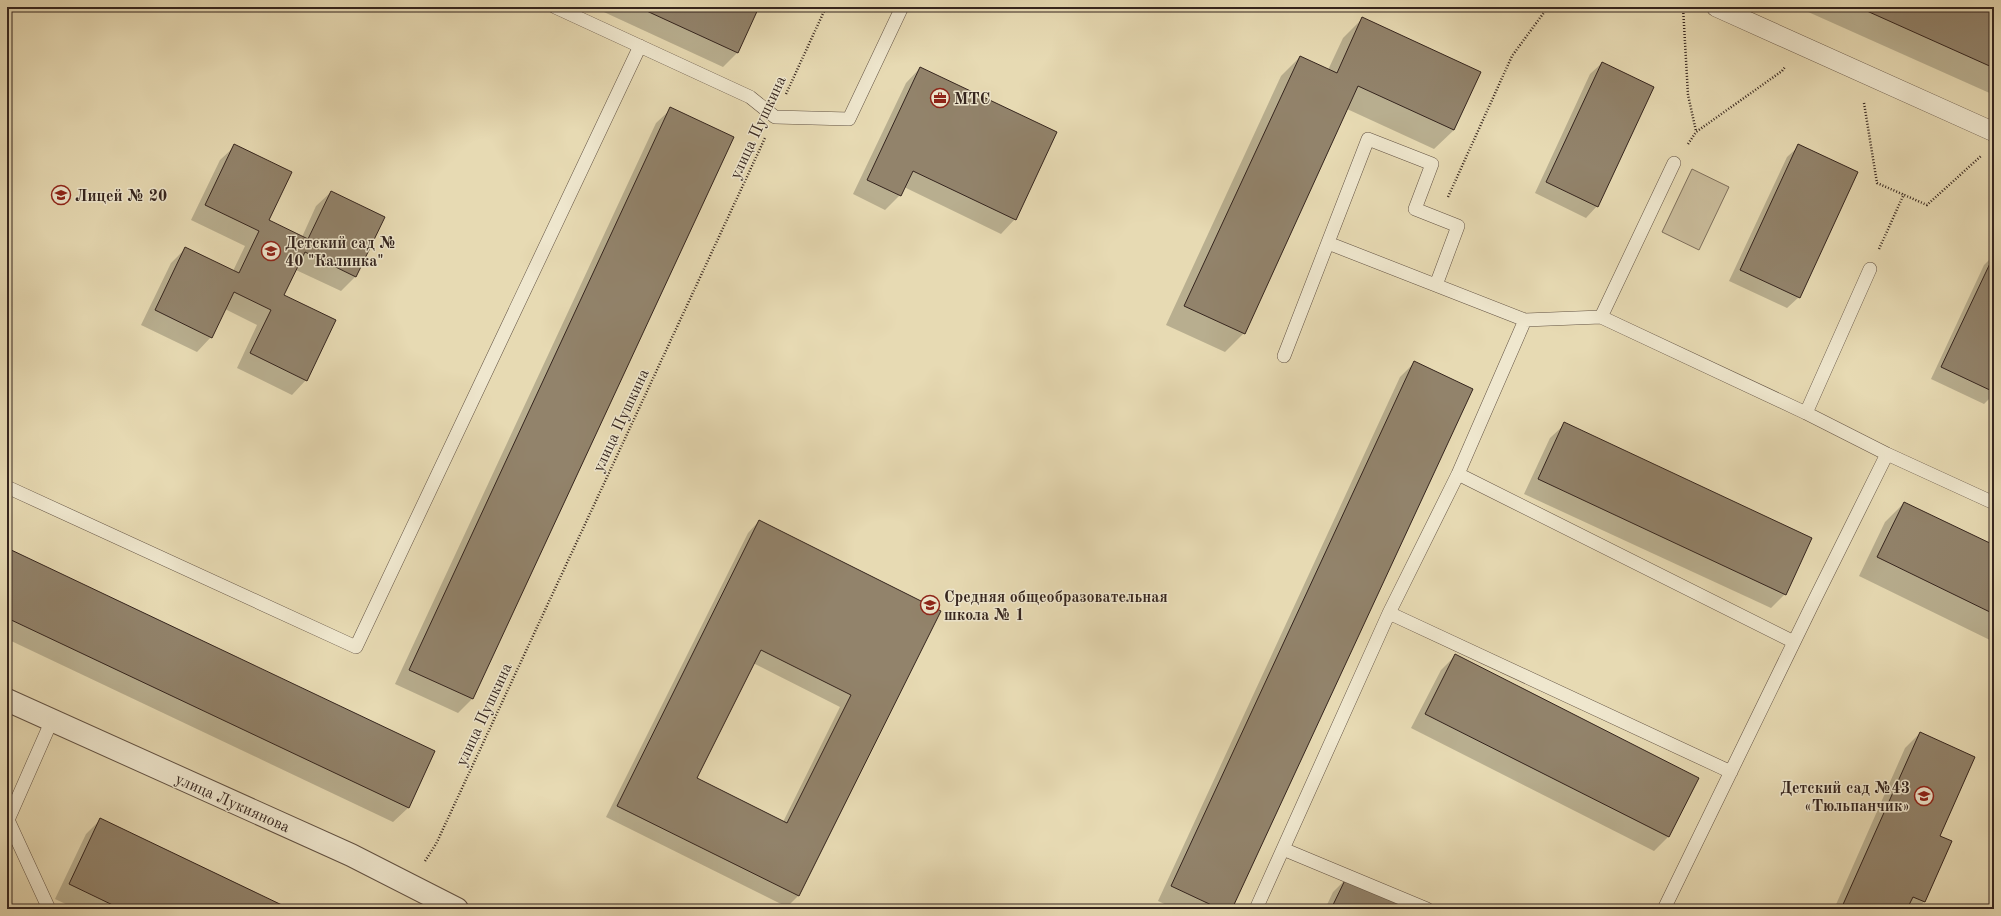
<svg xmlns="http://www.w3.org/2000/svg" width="2001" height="916" viewBox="0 0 2001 916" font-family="'Old Standard TT',serif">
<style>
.green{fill:#c9bb9a;stroke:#7f705c}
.shadow{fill:#0003;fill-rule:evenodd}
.building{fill:#92836b;stroke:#35251e;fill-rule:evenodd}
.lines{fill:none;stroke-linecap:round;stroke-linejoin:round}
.service-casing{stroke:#625243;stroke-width:14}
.pedestrian-casing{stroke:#625243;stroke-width:20}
.minor-casing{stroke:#625243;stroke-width:24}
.path{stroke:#35251e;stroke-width:2.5;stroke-dasharray:1 2;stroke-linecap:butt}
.service{stroke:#efe7ce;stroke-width:13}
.pedestrian{stroke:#efe7ce;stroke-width:19}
.minor{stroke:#efe7ce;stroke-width:22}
.labels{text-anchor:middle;stroke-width:3;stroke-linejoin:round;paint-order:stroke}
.poi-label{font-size:16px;font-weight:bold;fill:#35251e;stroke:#efe7ce;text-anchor:start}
.street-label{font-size:16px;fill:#35251e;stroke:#efe7ce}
</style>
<rect width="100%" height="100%" fill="#e7dab3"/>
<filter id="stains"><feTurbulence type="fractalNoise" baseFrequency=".005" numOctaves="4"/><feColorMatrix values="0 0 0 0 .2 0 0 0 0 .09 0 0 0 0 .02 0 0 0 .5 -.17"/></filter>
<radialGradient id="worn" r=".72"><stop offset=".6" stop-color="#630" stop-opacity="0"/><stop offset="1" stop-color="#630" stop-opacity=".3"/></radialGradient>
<!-- green -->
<path class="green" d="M1692,169L1729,187L1699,250L1662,232Z"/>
<!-- shadow -->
<path class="shadow" d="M593,7H758L737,53L723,67Z
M1797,7H1994V95Z
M1362,19L1480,73L1454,130L1434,149L1347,109L1244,333L1225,352L1166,325L1281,76L1300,57L1328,70L1343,38Z
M1602,63L1597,206L1586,218L1535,193L1590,74Z
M920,68L1015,219L1001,234L904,187L900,195L885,210L853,194L906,83Z
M671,109L733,138L472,699L458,713L395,684L656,123Z
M235,146L267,220L302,237L316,206L331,192L355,277L341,291L296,270L283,296L306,380L292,395L237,368L257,325L225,309L211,337L197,352L141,325L171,263L186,248L233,271L245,246L191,220L220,160Z
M1799,146V297L1787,308L1729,281L1787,157Z
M1994,255V394L1984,404L1931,379L1984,265Z
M1414,363L1231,909H1175L1158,901L1400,377Z
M1565,424L1785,594L1771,608L1524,494L1550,438Z
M1904,503L1994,546V642L1859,576L1885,522Z
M759,521L940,611L798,896L787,907L606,817L748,533ZM753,663L840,707L783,822L696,779Z
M7,549L434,751L408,808L393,822L7,639Z
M1455,656L1668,837L1654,851L1411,728L1441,670Z
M1920,733L1939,836L1951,842L1924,902L1917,909H1834L1905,748Z
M100,820L281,909H76L55,899L86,834Z
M1347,878L1411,909H1325L1333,892Z"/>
<!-- building -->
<path class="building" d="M638,7H759L738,53Z
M1858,7H1994V68Z
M1362,17L1481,72L1454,130L1358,86L1245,334L1184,306L1300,56L1337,73Z
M1602,62L1654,87L1598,207L1546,182Z
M920,67L1057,132L1016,220L913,171L901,196L867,180Z
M670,107L734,137L473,699L409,670Z
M234,144L292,172L269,220L308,239L331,191L385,217L356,277L305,252L284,295L336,320L307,381L250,353L271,310L234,292L212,338L155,310L185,247L239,273L259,231L205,205Z
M1798,144L1858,172L1800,298L1740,270Z
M1994,255V392L1941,367Z
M1414,361L1473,389L1232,909H1220L1171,886Z
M1564,422L1812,538L1786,595L1538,479Z
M1904,502L1994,545V614L1877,557Z
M759,520L941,611L799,896L617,806ZM761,650L851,695L787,823L697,778Z
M7,548L435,751L409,808L7,618Z
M1455,654L1699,778L1669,837L1425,714Z
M1920,732L1975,757L1940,836L1952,841L1925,902L1913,897L1907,909H1841Z
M100,818L284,906L282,909H121L69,884Z
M1347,876L1413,909H1331Z"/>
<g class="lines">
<defs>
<path id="service" d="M555,7L750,97L775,117L849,119L902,7
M1328,243L1525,320L1601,317L1806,413L1887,454L1994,503
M1601,317L1674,163
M1284,356L1368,139L1432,164L1415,209L1458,226L1436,285
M1806,413L1870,269
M1458,474L1794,642
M7,487L356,647L640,46
M1389,613L1731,772
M1283,849L1427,909
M49,909L8,820L52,720
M1256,909L1389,613L1458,474L1525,320
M1664,909L1815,599L1887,454"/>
<path id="pedestrian" d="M1716,7L1994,132"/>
<path id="minor" d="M7,700L351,855L457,909"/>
</defs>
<!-- service casing -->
<use href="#service" class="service-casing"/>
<!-- pedestrian casing -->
<use href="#pedestrian" class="pedestrian-casing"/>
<!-- minor casing -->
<use href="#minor" class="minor-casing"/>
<!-- path -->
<path class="path" d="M1683,7L1688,95L1696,131
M786,94L826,7
M1864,103L1877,183L1927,205L1981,156
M1688,144L1696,132L1782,71L1785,67
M1448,197L1512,56L1548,7
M1879,249L1904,194
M425,861L436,844L765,138"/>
<!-- service -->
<use href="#service" class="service"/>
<!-- pedestrian -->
<use href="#pedestrian" class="pedestrian"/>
<!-- minor -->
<use href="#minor" class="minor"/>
</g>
<!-- icons -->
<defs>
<symbol id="office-ring" viewBox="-11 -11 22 22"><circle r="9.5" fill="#efe7ce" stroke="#8f2418" stroke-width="1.5"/><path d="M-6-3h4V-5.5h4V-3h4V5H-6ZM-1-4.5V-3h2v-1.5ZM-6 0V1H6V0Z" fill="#8f2418"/></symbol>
<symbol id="school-ring" viewBox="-11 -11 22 22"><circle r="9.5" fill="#efe7ce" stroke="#8f2418" stroke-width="1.5"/><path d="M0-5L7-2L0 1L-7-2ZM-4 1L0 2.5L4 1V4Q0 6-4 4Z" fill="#8f2418"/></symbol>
</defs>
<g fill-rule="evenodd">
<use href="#office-ring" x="929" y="87" width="22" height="22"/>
<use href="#school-ring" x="50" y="184" width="22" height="22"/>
<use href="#school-ring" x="260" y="240" width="22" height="22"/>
<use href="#school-ring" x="919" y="594" width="22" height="22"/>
<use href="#school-ring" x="1913" y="785" width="22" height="22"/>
</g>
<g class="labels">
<!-- poi labels -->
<g class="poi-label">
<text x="954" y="104">МТС</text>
<text x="75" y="201">Лицей № 20</text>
<text x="285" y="248">Детский сад №<tspan x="285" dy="18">40 "Калинка"</tspan></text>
<text x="944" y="602">Средняя общеобразовательная<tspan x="944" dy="18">школа № 1</tspan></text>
<text x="1910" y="793" text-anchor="end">Детский сад №43<tspan x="1910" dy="18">«Тюльпанчик»</tspan></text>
</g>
<!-- street labels -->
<g class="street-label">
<text transform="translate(757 127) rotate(-65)" y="6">улица Пушкина</text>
<text transform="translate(620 420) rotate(-65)" y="6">улица Пушкина</text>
<text transform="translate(483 714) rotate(-65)" y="6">улица Пушкина</text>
<text transform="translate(233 802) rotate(24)" y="6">улица Лукиянова</text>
</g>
</g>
<!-- margin -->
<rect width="2001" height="916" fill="none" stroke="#e7dab3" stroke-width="24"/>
<rect x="8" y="8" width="1985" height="900" fill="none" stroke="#35251e" stroke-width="2"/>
<rect x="12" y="12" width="1977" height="892" fill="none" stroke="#35251e"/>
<rect width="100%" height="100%" filter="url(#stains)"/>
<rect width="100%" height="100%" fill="url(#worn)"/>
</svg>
